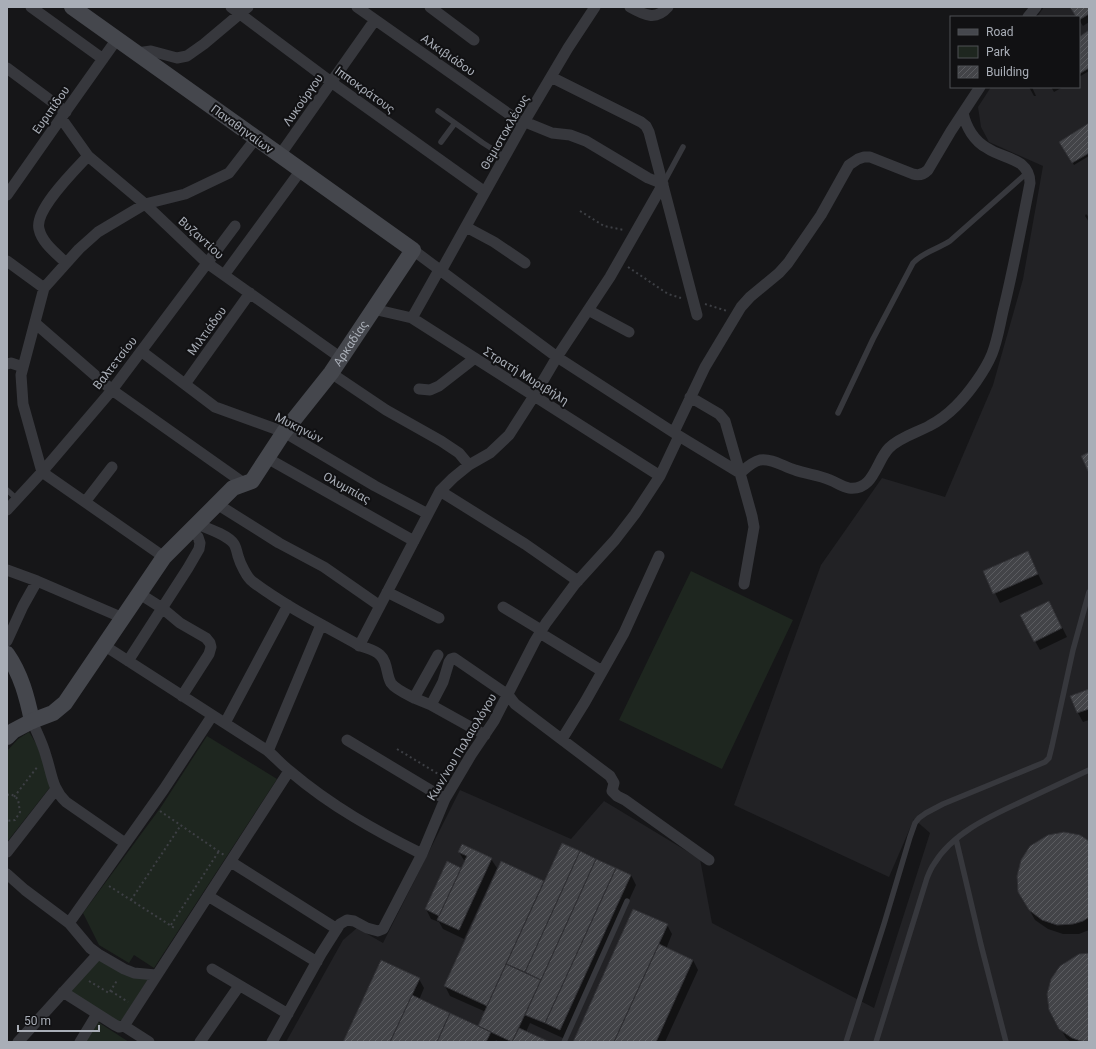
<svg xmlns="http://www.w3.org/2000/svg" width="1096" height="1049" viewBox="0 0 1096 1049" font-family="Roboto,sans-serif">
<style>
.built{fill:#222225}
.park{fill:#1e261f}
.shadow{fill:#0007}
.building{fill:url(#building-hatch);stroke:#303034}
.lines{fill:none;stroke-linecap:round;stroke-linejoin:round}
.path{stroke:#3d3f44;stroke-width:2;stroke-dasharray:2 3;stroke-linecap:butt}
.lane{stroke:#37383d;stroke-width:5.5}
.street{stroke:#37383d;stroke-width:11}
.secondary{stroke:#45474d;stroke-width:16}
.labels{text-anchor:middle;stroke-width:4;stroke-linejoin:round;paint-order:stroke}
.street-label{font-size:12px;fill:#a9aeb7;stroke:#111113}
</style>
<defs>
<pattern id="building-hatch" width="6" height="6" patternUnits="userSpaceOnUse"><rect width="6" height="6" fill="#434448"/><path d="M-1 1l2-2M0 6l6-6M5 7l2-2" fill="none" stroke="#5b5c60"/></pattern>
</defs>
<rect width="100%" height="100%" fill="#161618"/>
<!-- built -->
<path class="built" d="M1044,7H1089V1042H286L343,940L357,928L383,943L460,790L571,839L604,801L700,859L712,923L874,1008L930,833L914,819L889,877L734,805L821,565L882,478L945,497L993,385L1023,279L1043,166L989,142L981,127L978,107L991,87H1079V17H1037Z"/>
<!-- park -->
<path class="park" d="M691,571L793,620L722,769L619,720Z
M29,732L37,745L51,786L7,842V751L18,739Z
M207,736L277,779L154,968L134,955L129,963L99,945L83,913L161,807Z
M100,959L148,979L122,1020L117,1022L70,991Z
M98,1022L129,1042H86Z"/>
<!-- shadow -->
<path class="shadow" d="M1071,7H1089V22L1083,26L1079,20V17H1077Z
M1089,32V71L1079,77V38Z
M1029,87H1032L1036,96H1034Z
M1051,87H1063L1054,92Z
M1089,125V156L1074,165L1060,142Z
M1086,214L1089,217V222L1085,216Z
M1027,552L1043,584L1000,603L984,571Z
M1054,611L1067,637L1040,650L1035,641Z
M1089,690V720L1083,722L1078,713L1071,697Z
M1089,842V930L1079,934H1063L1048,929L1035,920L1019,891Z
M459,852L491,859L497,868L464,939L443,929L439,922L431,919L426,909L447,863L462,869L465,862Z
M502,863L545,882L631,875L636,885L565,1039L530,1023L526,1032L547,1042H499L496,1040L495,1042H344L419,979L424,988L419,1000L479,1027L486,1012L450,996L445,986Z
M667,925L672,934L666,949L693,960L698,970L665,1042H574Z
M1089,954V1042H1071L1066,1038L1050,1010Z"/>
<!-- building -->
<path class="building" d="M1070,7H1089V14L1079,20V17H1076Z
M1089,30V68L1079,74V37Z
M1089,123V153L1072,163L1059,142Z
M1089,452V473L1081,456Z
M1028,551L1038,574L993,594L983,571Z
M1049,601L1062,628L1034,642L1020,615Z
M1089,689V709L1077,713L1070,696Z
M1064,832L1080,835L1089,841V917L1083,921L1073,924L1057,925L1042,920L1029,910L1018,892L1017,876L1021,860L1030,846L1048,835Z
M562,843L580,851L525,972L506,964Z
M462,844L492,858L459,930L437,920L467,856L458,852Z
M580,851L596,859L541,980L525,972Z
M596,859L616,868L545,1023L525,1015Z
M447,861L461,868L439,916L425,909Z
M501,861L544,881L487,1006L444,986Z
M616,868L631,875L560,1030L545,1023Z
M633,909L668,924L614,1042H573Z
M659,944L693,960L656,1042H614Z
M1089,953V1042H1084L1072,1038L1059,1029L1049,1010L1047,994L1051,979L1060,966L1079,954Z
M381,960L420,978L412,995L390,1042H343Z
M506,964L541,980L512,1042L478,1026Z
M412,995L450,1013L437,1042H390Z
M450,1013L491,1032L486,1042H437Z
M519,1028L550,1042H512Z"/>
<g class="lines">
<!-- path -->
<path class="path" d="M580,211L604,226L624,230
M628,267L668,294L681,298
M705,304L727,311
M397,749L445,778
M7,795L11,794L18,799L20,812L15,820L7,821
M14,797L38,766
M160,811L224,855
M109,886L176,929
M131,900L181,825
M171,925L219,851
M89,981L109,993L118,979
M111,991L128,1002"/>
<!-- lane -->
<path class="lane" d="M438,111L483,143L505,157
M441,142L455,123
M663,184L683,147
M838,413L873,339L913,263C923,252 938,249 950,241L1028,172
M7,490L17,499
M956,839L981,945L1006,1042
M564,1042L627,901
M846,1042L884,924L910,837L915,823L919,818L926,813L943,804L1045,762L1049,758L1052,746L1073,650L1089,592
M876,1042L927,878C929,873 931,868 934,864C953,832 993,815 1025,800C1046,790 1068,780 1089,770"/>
<!-- street -->
<path class="street" d="M31,7L103,59
M231,7L331,82L485,192
M357,7L523,124
M430,7L474,40
M630,7C644,15 656,21 668,7
M1028,17L1036,7
M137,53L151,51L177,58L187,56L204,44L248,7
M7,68L66,112
M551,77L641,122L646,126L649,132L697,315
M61,118L88,156L145,204L207,263L341,358
M280,155L375,20
M7,195L61,118L117,39
M466,227L494,242L525,263
M413,250L557,357L679,436L740,473C746,468 752,462 760,460C772,458 784,467 795,470C806,474 819,475 830,480C836,482 842,487 849,488C874,491 876,461 889,448C900,437 916,433 929,426C939,421 948,414 956,406C969,393 985,371 992,354C998,339 1000,323 1004,307C1014,266 1022,224 1030,183C1030,175 1027,169 1021,164C1011,157 997,155 987,148C974,141 966,127 963,113
M7,261L44,288
M66,263C56,253 42,243 39,229C34,210 75,170 88,156
M441,271L523,124L568,48L595,7
M224,275L301,170
M373,309L412,318L660,476
M588,310L629,332
M412,318L439,270
M35,323L112,390L245,484
M141,351L215,407L284,432L375,486L428,514
M7,364L11,363L23,367
M331,373L386,410L441,441L459,453L469,465
M185,384L250,293
M419,389L430,390L439,386L475,358
M690,397L719,414L725,421L740,473L752,516L754,527L744,584
M674,432L705,367L741,307L750,297L779,273L788,263L821,215L849,165L858,159L864,157H870L913,174C919,176 924,174 928,170L951,131L980,87
M267,458L414,541
M440,491L525,544L578,581
M85,502L112,467
M217,504L279,543L324,567L380,606
M7,510L42,472L112,390L235,226
M197,524C207,528 228,535 234,544C236,547 237,552 238,556C240,563 247,578 253,582C285,606 321,624 355,643C363,648 374,649 380,655C388,662 386,675 391,683C395,689 408,695 414,698L438,655
M164,557L42,472L23,404L21,375L44,288L79,249L98,232L145,204L185,194L229,173L256,138
M7,570L37,581L123,618
M387,592L439,618
M140,594L162,608L180,623L206,638L210,643L211,647L209,654L182,696
M503,607L541,630
M540,633L602,671
M7,641L23,606L37,581
M105,646L268,751C276,758 283,766 291,772C331,806 376,831 422,854
M359,646L428,514L440,491L453,478L469,465L490,453L509,435L534,396L557,357L610,277L663,184L648,178L586,141L570,135L552,133L525,122
M128,661L188,568L199,549L200,543L198,537L191,530
M414,698L431,705L443,682L449,662L451,659L454,658L508,695L515,704L610,776L614,783L612,791L617,796L625,800L709,860
M431,705L485,735
M32,721C37,733 43,744 46,756C52,774 52,789 66,802L125,843
M225,723L288,605
M562,739L585,702L624,633L659,556
M347,740L445,799
M268,751L321,625
M7,852L56,789
M231,862L337,929
M7,874L25,890L69,923L90,948L98,954L124,969L134,973L156,975
M208,896L317,962
M69,923L164,789L212,716
M212,969L288,1014
M63,992L115,1025L119,1027L124,1026L149,1042
M124,1026L289,771
M18,1042L98,954
M80,1042L97,1014
M200,1042L239,986
M272,1042L321,954L340,924L347,920L354,921L367,928L378,931L383,929L422,854L445,799L471,755L494,721L535,641L546,623L575,584L615,540L635,514L660,476L679,436"/>
<!-- secondary -->
<g class="secondary">
<path d="M7,654C21,674 27,697 32,721"/>
<path id="s1" d="M7,737L13,731L32,721L53,713L65,703L164,557L233,488L252,481L284,432L331,373L413,250L72,7"/>
</g>
</g>
<g class="labels">
<!-- street labels -->
<g class="street-label">
<text transform="translate(448 55) rotate(35)" y="4">Αλκιβιάδου</text>
<text transform="translate(365 90) rotate(36)" y="4">Ιπποκράτους</text>
<text transform="translate(303 100) rotate(-55)" y="4">Λυκούργου</text>
<text transform="translate(51 110) rotate(-55)" y="4">Ευριπίδου</text>
<text transform="translate(242 129) rotate(36)" y="4">Παναθηναίων</text>
<text transform="translate(505 132) rotate(-60)" y="4">Θεμιστοκλέους</text>
<text transform="translate(201 238) rotate(42)" y="4">Βυζαντίου</text>
<text transform="translate(207 331) rotate(-54)" y="4">Μιλτιάδου</text>
<text dy="4" stroke="none"><textPath href="#s1" startOffset="532">Αρκαδίας</textPath></text>
<text transform="translate(115 363) rotate(-52)" y="4">Βαλτετσίου</text>
<text transform="translate(526 376) rotate(32)" y="4">Στρατή Μυριβήλη</text>
<text transform="translate(299 428) rotate(27)" y="4">Μυκηνών</text>
<text transform="translate(347 488) rotate(29)" y="4">Ολυμπίας</text>
<text transform="translate(462 747) rotate(-59)" y="4">Κων/νου Παλαιολόγου</text>
</g>
</g>
<!-- border -->
<rect width="1096" height="1049" fill="none" stroke="#a9aeb7" stroke-width="16"/>
<!-- legend -->
<rect x="950" y="16" width="130" height="72" fill="#111113" stroke="#4e5055"/>
<rect x="958" y="29" width="20" height="6" fill="#45474d" stroke="#4e5055"/>
<text x="986" y="36" font-size="12" fill="#a9aeb7">Road</text>
<rect x="958" y="46" width="20" height="12" fill="#1e261f" stroke="#4e5055"/>
<text x="986" y="56" font-size="12" fill="#a9aeb7">Park</text>
<rect x="958" y="66" width="20" height="12" fill="url(#building-hatch)" stroke="#4e5055"/>
<text x="986" y="76" font-size="12" fill="#a9aeb7">Building</text>
<!-- scale -->
<path d="M18 1025v6h81v-6" fill="none" stroke="#a9aeb7" stroke-width="2"/>
<text x="24" y="1025" font-size="12" fill="#a9aeb7" stroke="#111113" stroke-width="3" paint-order="stroke">50 m</text>
</svg>
